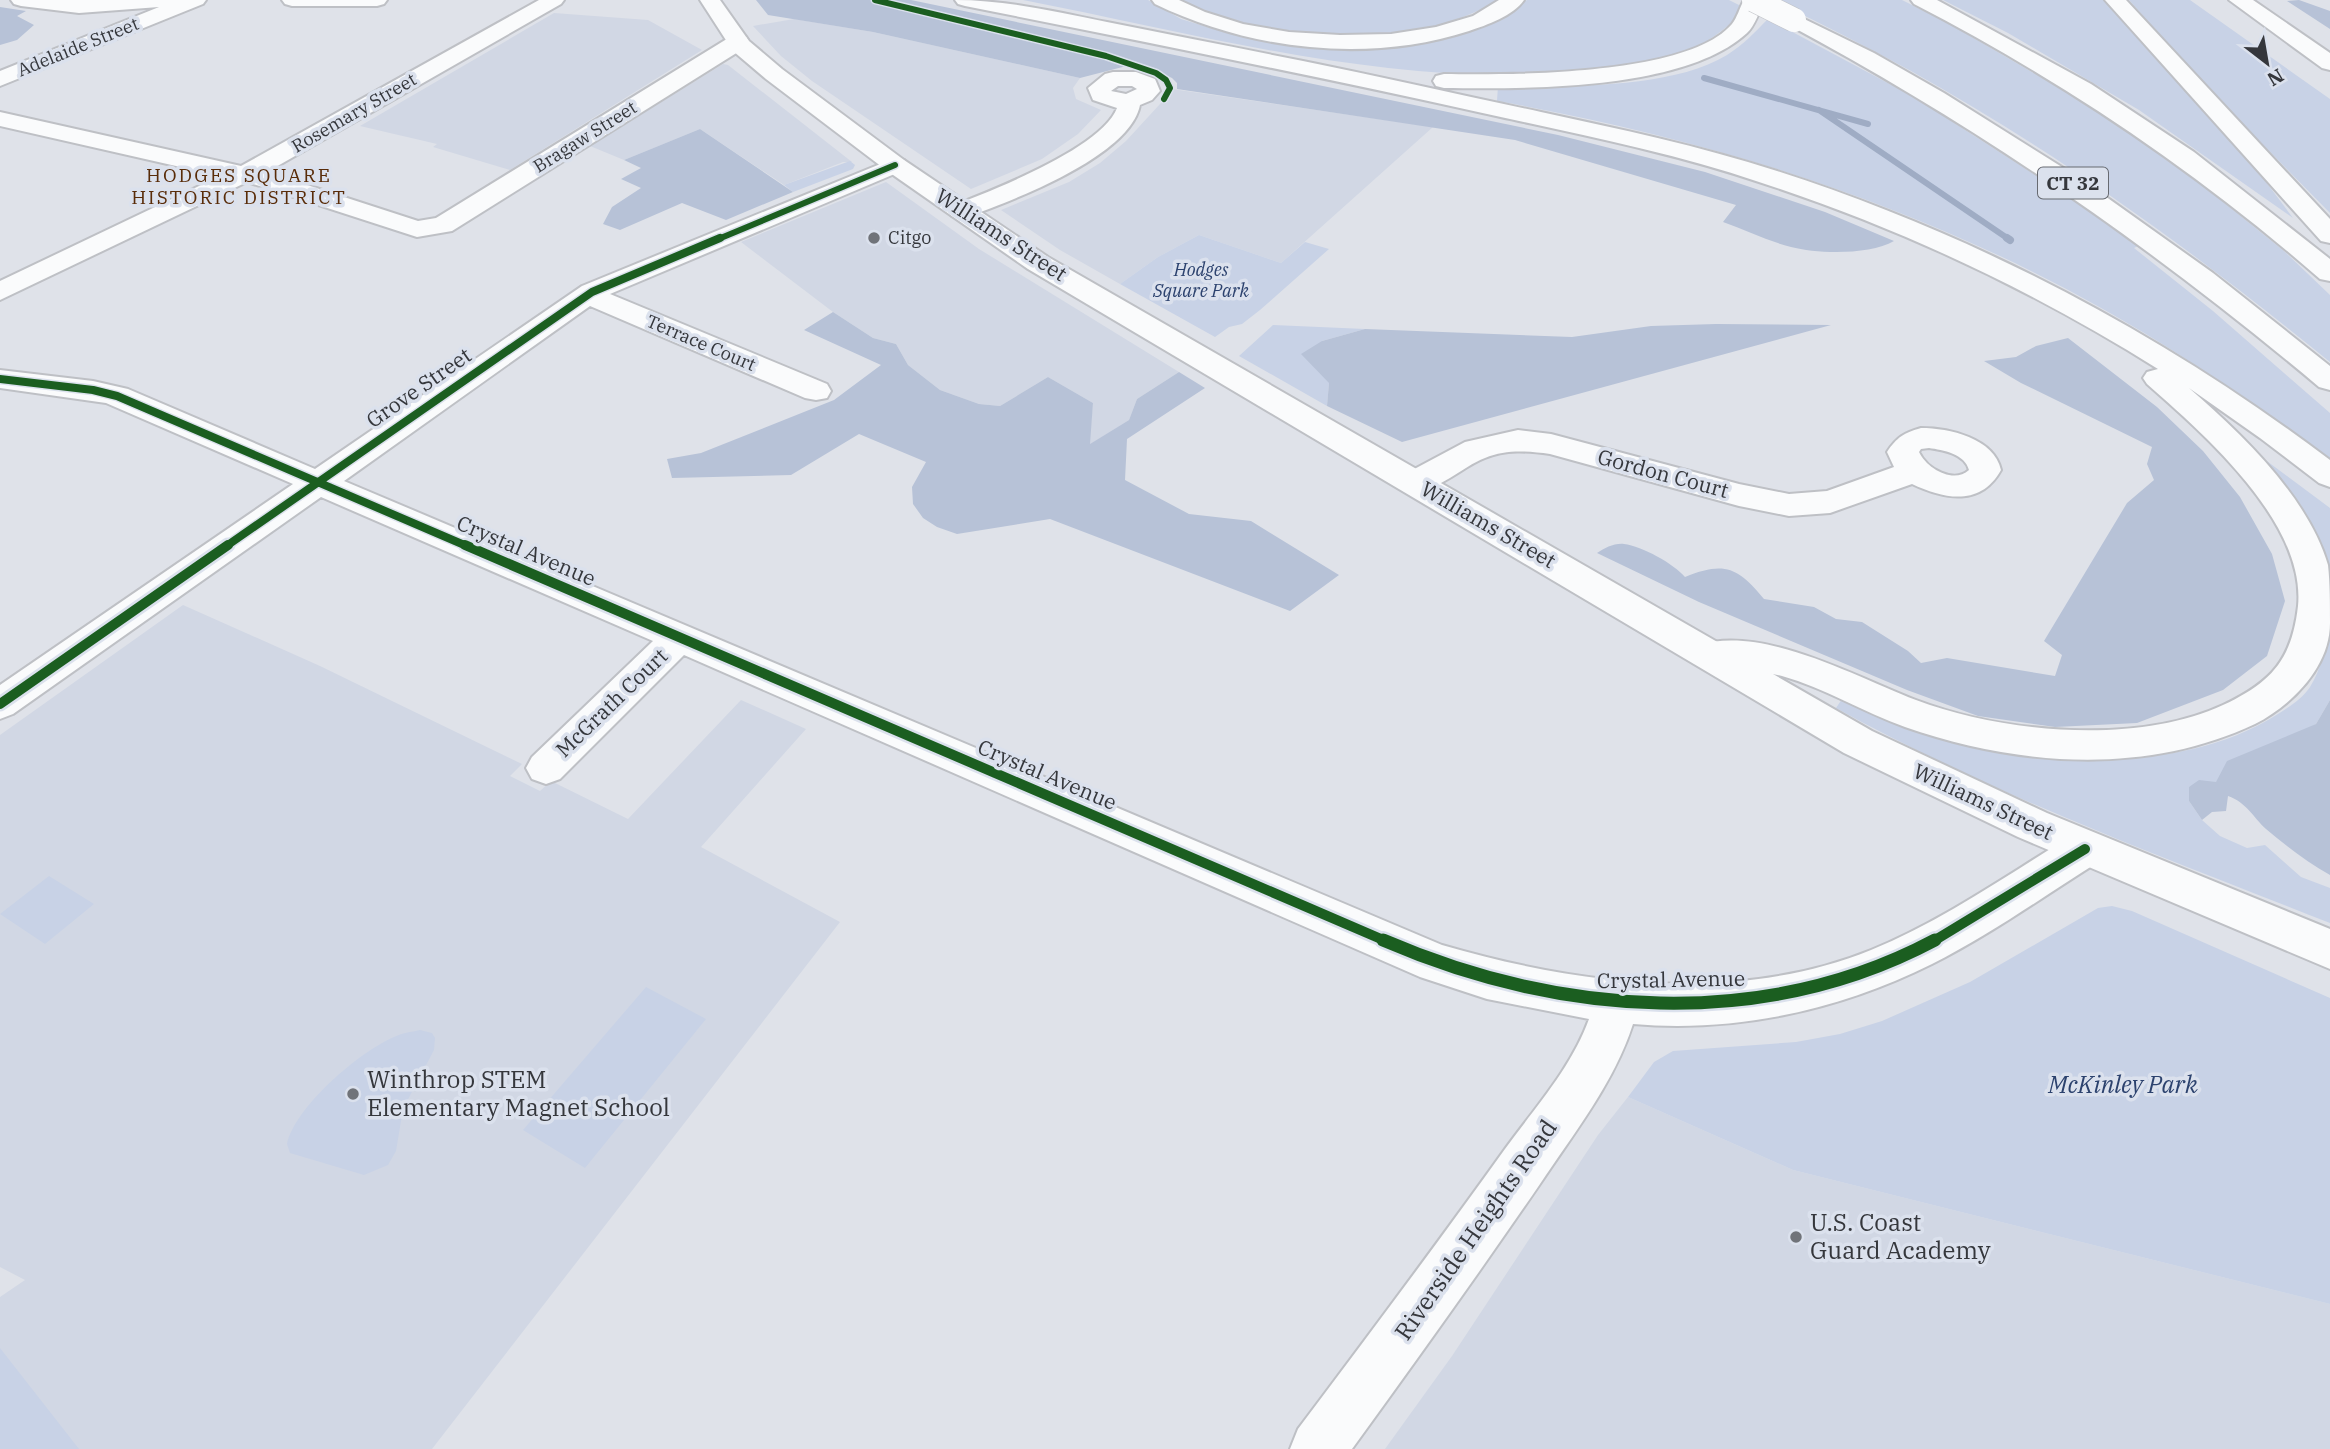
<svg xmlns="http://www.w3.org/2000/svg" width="2330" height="1449" viewBox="0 0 2330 1449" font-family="'IBM Plex Serif',serif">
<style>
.built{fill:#d1d7e4}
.green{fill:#c8d2e6}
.forest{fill:#b7c2d7}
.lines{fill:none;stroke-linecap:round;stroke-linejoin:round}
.stream-far1{stroke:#9facc4;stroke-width:6}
.stream{stroke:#9facc4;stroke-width:8}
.minor-casing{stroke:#bec0c5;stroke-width:4}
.secondary-casing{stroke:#bec0c5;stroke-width:4}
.primary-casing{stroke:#bec0c5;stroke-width:4}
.motorway-casing{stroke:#bec0c5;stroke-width:4}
.minor{fill:#fafbfc;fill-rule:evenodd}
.secondary{fill:#fafbfc;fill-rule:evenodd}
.primary{fill:#fafbfc;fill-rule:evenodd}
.motorway{fill:#fafbfc;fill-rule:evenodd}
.primary-bridge-casing{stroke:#bec0c5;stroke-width:25;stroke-linecap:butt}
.primary-bridge{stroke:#fafbfc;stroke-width:24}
.cycleway-far3-casing{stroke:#dbe1ed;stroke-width:9}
.cycleway-far2-casing{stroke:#dbe1ed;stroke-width:11}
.cycleway-far1-casing{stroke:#dbe1ed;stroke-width:15}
.cycleway-casing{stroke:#dbe1ed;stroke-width:18}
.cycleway-far3{stroke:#1b5e20;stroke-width:6}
.cycleway-far2{stroke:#1b5e20;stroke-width:8}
.cycleway-far1{stroke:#1b5e20;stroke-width:10}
.cycleway{stroke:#1b5e20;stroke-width:13}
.poi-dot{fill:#707379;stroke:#dbe1ed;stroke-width:2.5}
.labels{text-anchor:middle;stroke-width:7;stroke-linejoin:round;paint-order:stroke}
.far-street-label{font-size:18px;fill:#35373c;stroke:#dbe1ed}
.far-poi-label{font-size:18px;fill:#35373c;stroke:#dbe1ed;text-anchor:start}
.far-park-label{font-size:18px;font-style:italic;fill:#2c426e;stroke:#dbe1ed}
.far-neighbourhood-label{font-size:19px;letter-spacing:2px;fill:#592c09;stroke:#dbe1ed}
.shield{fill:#dbe1ed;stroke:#676a71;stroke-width:2}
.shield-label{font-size:19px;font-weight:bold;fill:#35373c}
.street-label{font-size:21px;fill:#35373c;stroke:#dbe1ed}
.near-poi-label{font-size:24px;fill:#35373c;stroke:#dbe1ed;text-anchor:start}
.near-park-label{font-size:24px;font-style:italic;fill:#2c426e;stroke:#dbe1ed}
.near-street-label{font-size:24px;fill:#35373c;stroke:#dbe1ed}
</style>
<rect width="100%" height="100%" fill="#dfe2e9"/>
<!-- built -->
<path class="built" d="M554,13L648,20L702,50L510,170L433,147L437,144L360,126Z
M794,19L873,32L1080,78L1073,88L1076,99L1101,110L1078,134L1042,159L971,189L812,81L781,56L753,26Z
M723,64L728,65L852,162H843L784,185L700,129L624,160L590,146Z
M1172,89L1433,127L1281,263L1199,235L1158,257L1120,284L1060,250L1001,210L1069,182L1100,163L1126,141L1171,92Z
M886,182L979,249L1179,372L1137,399L1129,420L1089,445L1093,403L1048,377L1000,406L979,404L940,390L908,365L896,344L873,338L833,312L741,242Z
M183,605L320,666L522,764L510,776L540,791L551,781L628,819L741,700L806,729L701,847L840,922L432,1449H0V1297L25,1280L0,1267V735Z
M1628,1097L1793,1170L2330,1304V1449H1385L1452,1356L1598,1135Z"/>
<!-- green -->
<path class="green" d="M1023,0H1148L1181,19L1220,31L1252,39L1304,46L1408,44L1452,36L1478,28L1503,16L1527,0H1729L1747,9C1730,24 1713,40 1692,49C1654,67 1609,70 1568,73C1383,86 1203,35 1023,0Z
M1172,0H1499C1400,56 1273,44 1172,0Z
M1771,0H1902L1948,23L2104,114L2175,163L2284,251L2330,295V362C2153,218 1979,96 1771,0Z
M1943,0H2105L2260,174L2293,218L2139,110L2008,33Z
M2129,0H2190L2330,99V213L2203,84Z
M1768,19L1914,97L2068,196L2138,246L2134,248L2213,311L2330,413V465C2090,265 1802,155 1497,101L1498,86C1565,86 1669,90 1727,55C1743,45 1755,32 1768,19Z
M850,161L855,165L853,169L793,192L784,185Z
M1199,235L1281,263L1305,242L1329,249L1260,310L1242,324L1229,327L1215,337L1120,284L1158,257Z
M1273,325L1365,329L1322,341L1329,383L1327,406L1239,356Z
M2260,456L2330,508V608L2325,588L2252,458Z
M2330,627V700L2316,724L2216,782L2189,787V801L2202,820L2220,836L2247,848L2265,845L2301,877L2330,888V923C2163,857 1993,795 1836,708L1842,699L2027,750L2029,757C2114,760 2192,763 2268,720C2281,712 2301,701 2310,687C2321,670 2325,646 2330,627Z
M49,876L94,904L45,944L0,914Z
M2112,906L2132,911L2330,998V1304L1793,1170L1628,1097L1654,1062L1673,1051L1796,1042L1840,1034L1882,1021L1970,982L2098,908Z
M646,987L706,1019L585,1168L523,1130Z
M420,1030L432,1033L435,1038L434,1050L403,1109L396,1151L388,1165L364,1175L290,1153L287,1144C295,1107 359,1052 394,1037C402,1033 411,1032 420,1030Z
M0,1348L79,1449H0Z"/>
<!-- forest -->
<path class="forest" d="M756,0H911L1558,135L1705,172L1825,212L1894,241C1870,255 1818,254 1791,247C1768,241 1745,230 1723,222L1736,205L1515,140L1177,89V83L1172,78L1138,63L1080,78L873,32L768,15Z
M2299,0L2330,11V29L2287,1Z
M0,7L26,11L17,16L34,25L17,40L0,45Z
M700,129L793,192L726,220L682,203L620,230L603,224L612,207L641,188L621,179L641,168L624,160Z
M833,312L873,338L896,344L908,365L940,390L979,404L1000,406L1048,377L1093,403L1090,444L1129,420L1137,399L1179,372L1205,388L1127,439L1125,480L1189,514L1251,521L1339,575L1290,611L1050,519L957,534L937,527L923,518L913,504L912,487L926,462L859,434L791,475L672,478L667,459L701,453L834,400L881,365L804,330Z
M1716,324L1831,325L1402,442L1327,406L1329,383L1301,354L1322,341L1365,329L1572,337L1651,326Z
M2068,338L2157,407L2203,451L2240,497L2272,554L2285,601L2267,656L2223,690L2137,723L2055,727L1978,716L1907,690L1699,602L1597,553C1605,548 1614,543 1624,544C1642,546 1674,564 1685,577C1724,561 1738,567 1764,599L1814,607L1836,619L1862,622L1908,651L1921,663L1947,658L2055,676L2062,655L2044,641L2127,503L2154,480L2147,464L2152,447L2021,383L1984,361L2016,357L2036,346Z
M2330,700V875C2307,862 2286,846 2266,829C2253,817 2246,802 2228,796L2226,811L2212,812L2202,820L2189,801V787L2199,780L2216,782L2227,761L2316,724Z"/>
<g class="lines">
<!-- stream-far1 -->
<path class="stream-far1" d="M1704,78L1868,124
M1819,110L2010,240"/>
<!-- stream -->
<path class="stream" d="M2007,238L2010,240"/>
<defs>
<path id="minor" d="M11,0H206L203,4L0,86V71L159,7L79,13L21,6L14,4Z
M282,0H387L384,4L377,6H292L285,4Z
M539,0H564L561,4L267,172L418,221L436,218L730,37H746L749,42L746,47L452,231L417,237L247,182L0,300V281L220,176L0,126V112L241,166Z
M1113,72H1136L1155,79L1160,91L1152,100L1140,105C1130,156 1014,200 970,216L961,219L952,216L948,211L952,206C991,191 1102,148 1117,108L1093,100L1088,88L1105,74ZM1118,86H1132L1137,89L1126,94L1111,91Z
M895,158L904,160L907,165L904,170L610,294L827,384L831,391L827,398L816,400L805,398L590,306L344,481L1442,945C1579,985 1735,1005 1871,950C1942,921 2005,876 2070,837L2085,832L2100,837L2106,849L2100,861C2044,896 1990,935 1932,964C1840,1010 1736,1033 1633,1024C1614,1083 1574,1133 1540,1184C1479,1273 1416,1361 1352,1449H1290L1298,1429C1368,1336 1437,1244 1505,1149C1534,1109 1572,1067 1589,1019L1487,999L1420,977L684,655L560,779L546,784L532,779L526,768L532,757L653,641L321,497L13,714L0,719V685L293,484L106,403L0,388V370L93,381L128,389L315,469L582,286Z
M1921,428C1949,428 1994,438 2001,470C1981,506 1946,500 1912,484L1830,513L1789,516L1739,506L1550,454C1528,451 1506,449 1485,458C1459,468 1433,497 1405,490L1400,482L1405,474L1465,442L1518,430L1551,434L1739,484L1789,494L1827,491L1894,467L1887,452C1897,437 1904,433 1921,428ZM1929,448C1943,450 1965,454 1969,470C1954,484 1927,469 1919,452L1921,449Z"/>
<path id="secondary" d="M700,0H720L749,41L782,69L904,160L1048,257L1872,731L2047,813L2330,929V969L2018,837L1844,753L1028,269L886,170L766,79L733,51Z
M2229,0H2253L2330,53V70L2322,68Z"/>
<path id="primary" d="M1152,0H1179L1205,12L1243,24L1289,32L1340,35L1391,34L1436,27L1473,16L1499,0H1524C1513,16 1487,25 1469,31C1367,64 1250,50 1155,4Z
M1911,0H1937L2091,84L2194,152L2330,259V281L2320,279C2195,170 2061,80 1914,4Z
M1794,14L1874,53L1944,93L2081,179L2213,273L2330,366V390L2319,387C2151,246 1981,128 1787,24L1783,20L1787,16Z"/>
<path id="motorway" d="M955,0C1007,0 1056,12 1107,22C1173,35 1238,48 1303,61C1382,77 1461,95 1541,112C1620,129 1700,146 1777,171C1976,235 2163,334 2330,460V487L2319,483L2260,438L2189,388C2241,433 2308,497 2328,565C2330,583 2330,604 2330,623C2330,667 2292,705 2255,724C2145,776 2017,766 1905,727C1863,712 1825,688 1782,676C1755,669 1726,673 1699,665L1694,655L1699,645C1764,625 1856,677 1916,700C2004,733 2136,745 2223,705C2272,682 2292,659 2298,606C2306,523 2204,434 2147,384L2143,378L2147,372L2158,369C2034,291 1898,227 1759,182C1667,151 1572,133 1478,112C1307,74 1136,40 965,6L958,4Z
M1744,0H1764C1760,10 1755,26 1747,33C1684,91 1526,89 1444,88L1436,86L1433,81L1436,76L1444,74C1509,75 1688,76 1732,24C1737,18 1740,7 1744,0Z
M2105,0H2126L2330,219V243L2321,241Z"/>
</defs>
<!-- minor casing -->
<use href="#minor" class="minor-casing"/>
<!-- secondary casing -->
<use href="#secondary" class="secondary-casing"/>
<!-- primary casing -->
<use href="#primary" class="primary-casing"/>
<!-- motorway casing -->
<use href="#motorway" class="motorway-casing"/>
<!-- minor -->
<use href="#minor" class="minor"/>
<!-- secondary -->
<use href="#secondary" class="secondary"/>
<!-- primary -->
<use href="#primary" class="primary"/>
<!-- motorway -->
<use href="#motorway" class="motorway"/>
<defs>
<path id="primary-bridge" d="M1754,0L1794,20"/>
</defs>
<!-- primary-bridge casing -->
<use href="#primary-bridge" class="primary-bridge-casing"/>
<!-- primary-bridge -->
<use href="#primary-bridge" class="primary-bridge"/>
<defs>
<path id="cycleway-far3" d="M875,0L1106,56L1156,73L1166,80L1170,88L1164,99
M716,240L895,165"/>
<path id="cycleway-far2" d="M0,379L93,390L117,396L469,547
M225,547L592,292L720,238"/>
<path id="cycleway-far1" d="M465,545L1388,942
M0,704L228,545
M1932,942L2085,849"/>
<path id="cycleway" d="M1383,940C1559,1016 1762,1032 1935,940"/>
</defs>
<!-- cycleway-far3 casing -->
<use href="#cycleway-far3" class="cycleway-far3-casing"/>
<!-- cycleway-far2 casing -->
<use href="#cycleway-far2" class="cycleway-far2-casing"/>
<!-- cycleway-far1 casing -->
<use href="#cycleway-far1" class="cycleway-far1-casing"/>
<!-- cycleway casing -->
<use href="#cycleway" class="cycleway-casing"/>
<!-- cycleway-far3 -->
<use href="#cycleway-far3" class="cycleway-far3"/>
<!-- cycleway-far2 -->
<use href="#cycleway-far2" class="cycleway-far2"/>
<!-- cycleway-far1 -->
<use href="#cycleway-far1" class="cycleway-far1"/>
<!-- cycleway -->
<use href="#cycleway" class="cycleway"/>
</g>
<!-- markers -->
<g class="poi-dot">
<circle cx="874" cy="238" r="7"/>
<circle cx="353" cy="1094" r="7"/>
<circle cx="1796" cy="1237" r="7"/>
</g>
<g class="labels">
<!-- far-street labels -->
<g class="far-street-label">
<text transform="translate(78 47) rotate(-22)" y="6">Adelaide Street</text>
<text transform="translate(354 113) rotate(-30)" y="6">Rosemary Street</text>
<text transform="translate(585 137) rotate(-32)" y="6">Bragaw Street</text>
<text transform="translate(701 343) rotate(23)" y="6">Terrace Court</text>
</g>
<!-- far-poi labels -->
<g class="far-poi-label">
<text x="888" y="244">Citgo</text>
</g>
<!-- far-park labels -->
<g class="far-park-label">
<text x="1201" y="276">Hodges<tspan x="1201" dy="21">Square Park</tspan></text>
</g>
<!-- far-neighbourhood labels -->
<g class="far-neighbourhood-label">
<text x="239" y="182">HODGES SQUARE<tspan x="239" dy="22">HISTORIC DISTRICT</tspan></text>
</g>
<!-- shield labels -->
<rect class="shield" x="2038" y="167.5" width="70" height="31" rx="5"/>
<g class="shield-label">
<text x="2073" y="190">CT 32</text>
</g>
<!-- street labels -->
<g class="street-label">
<text transform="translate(1001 235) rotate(33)" y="7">Williams Street</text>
<text transform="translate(419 388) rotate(-35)" y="7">Grove Street</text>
<text transform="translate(1663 474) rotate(15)" y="7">Gordon Court</text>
<text transform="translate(1488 525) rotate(30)" y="7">Williams Street</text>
<text transform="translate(526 551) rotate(23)" y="7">Crystal Avenue</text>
<text transform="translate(612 703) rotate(-44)" y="7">McGrath Court</text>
<text transform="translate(1047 775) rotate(23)" y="7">Crystal Avenue</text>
<text transform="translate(1983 802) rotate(25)" y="7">Williams Street</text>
<text transform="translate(1671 980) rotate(-1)" y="7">Crystal Avenue</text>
</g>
<!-- near-poi labels -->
<g class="near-poi-label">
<text x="367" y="1088">Winthrop STEM<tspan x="367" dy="28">Elementary Magnet School</tspan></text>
<text x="1810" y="1231">U.S. Coast<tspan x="1810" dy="28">Guard Academy</tspan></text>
</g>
<!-- near-park labels -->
<g class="near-park-label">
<text x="2123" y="1093">McKinley Park</text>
</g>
<!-- near-street labels -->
<g class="near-street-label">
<text transform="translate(1476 1230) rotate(-55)" y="8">Riverside Heights Road</text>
</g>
</g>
<!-- north arrow -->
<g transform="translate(2267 63) rotate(149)" stroke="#dbe1ed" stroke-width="5" paint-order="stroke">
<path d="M0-5L12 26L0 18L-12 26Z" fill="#35373c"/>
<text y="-10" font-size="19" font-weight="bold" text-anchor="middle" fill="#35373c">N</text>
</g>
</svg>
